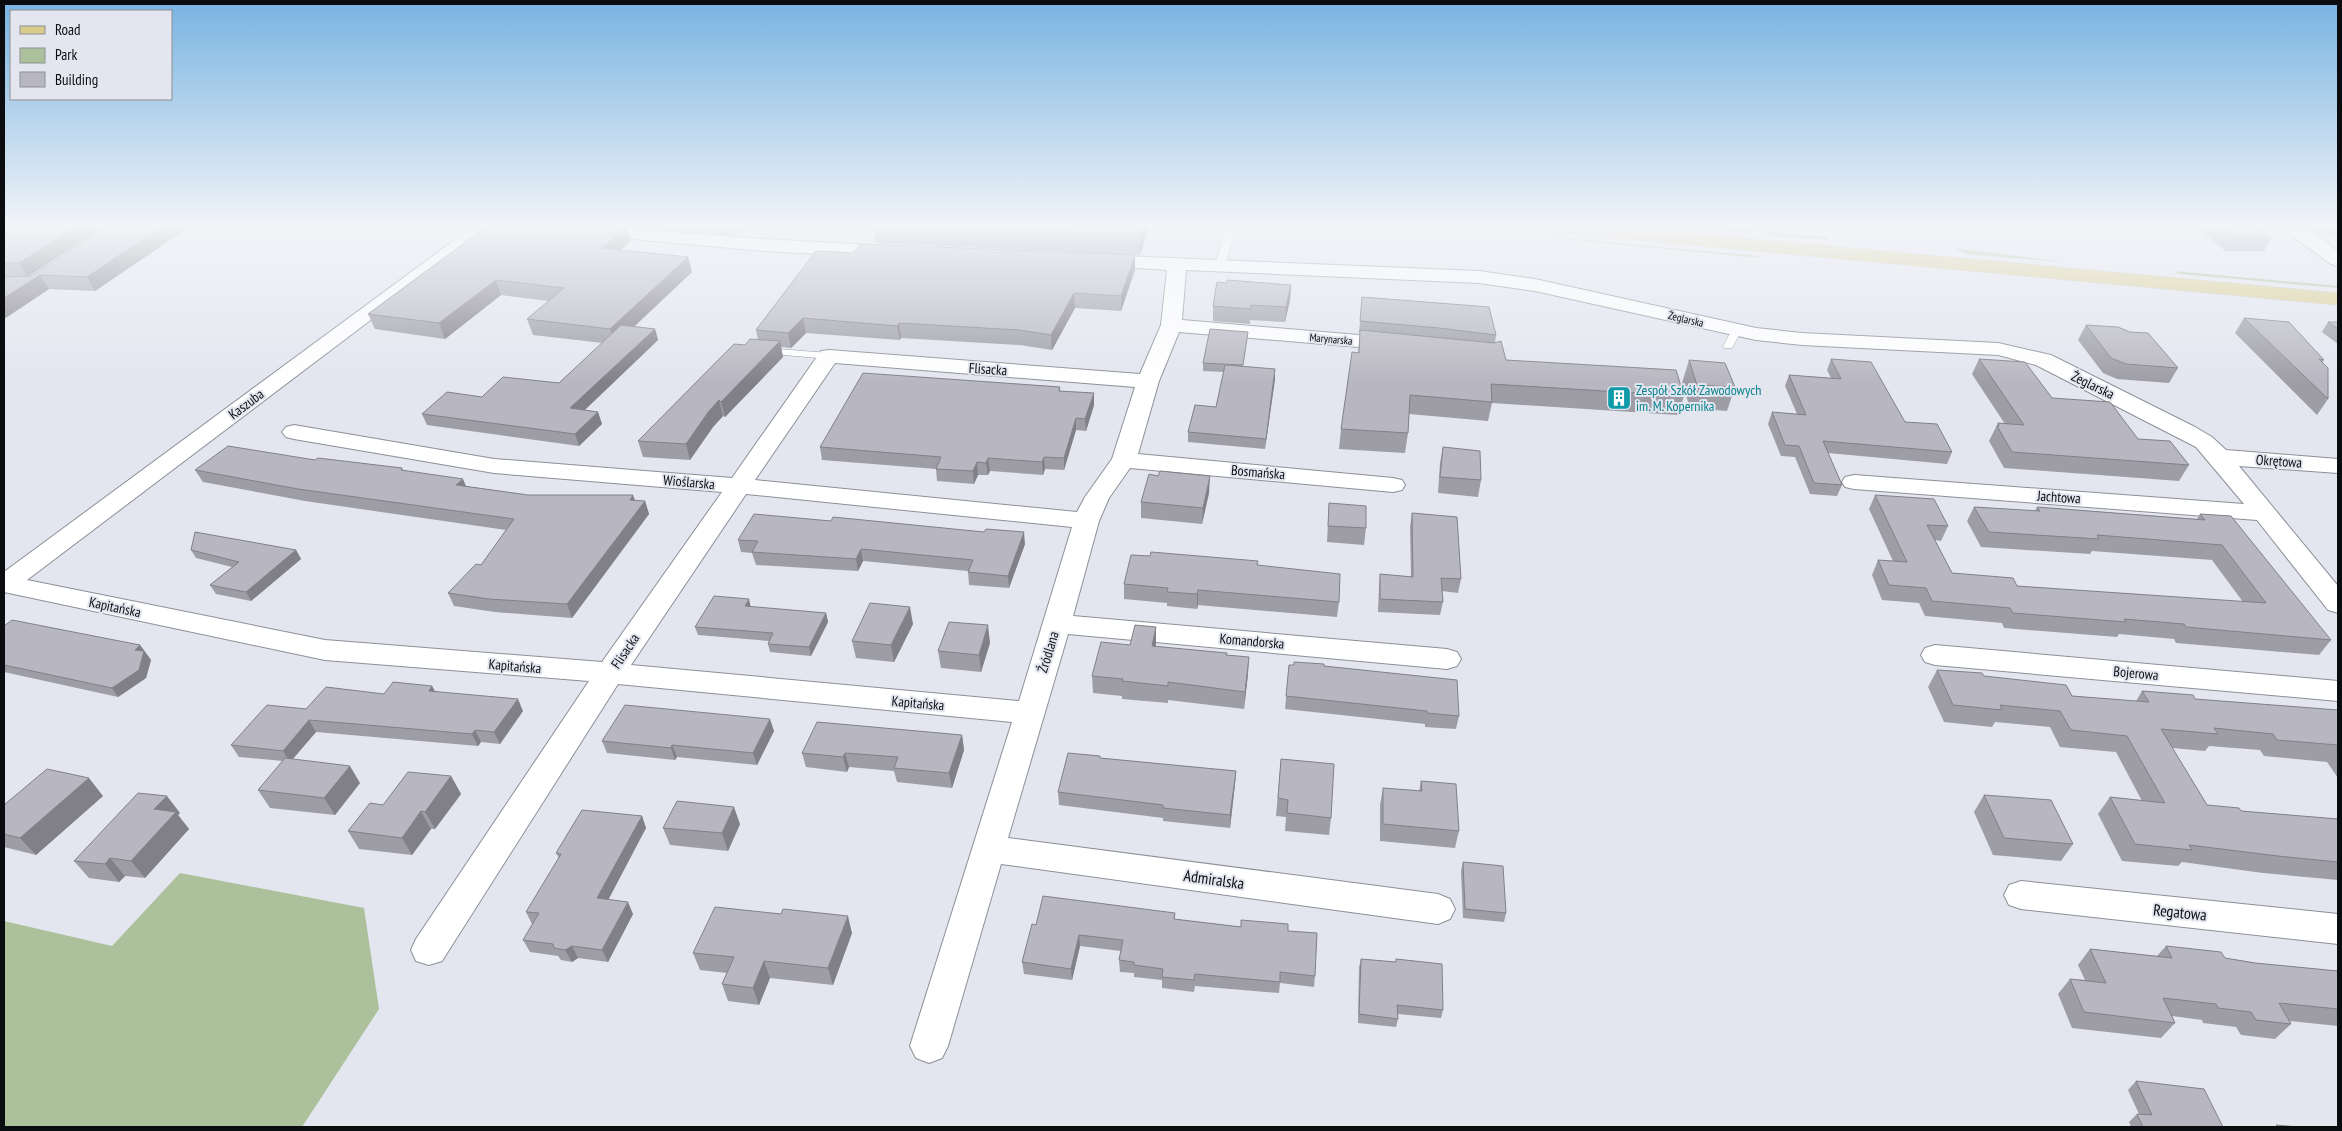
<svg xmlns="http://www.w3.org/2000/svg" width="2342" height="1131" viewBox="0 0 2342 1131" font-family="'PT Sans Narrow',sans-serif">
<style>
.green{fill:#acc19b}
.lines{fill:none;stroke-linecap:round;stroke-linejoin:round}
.service-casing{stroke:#8d8f98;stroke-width:1}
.minor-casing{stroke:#8d8f98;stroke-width:2}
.primary-casing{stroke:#c4c5c5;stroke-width:1}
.service{fill:#fff;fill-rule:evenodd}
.minor{fill:#fff;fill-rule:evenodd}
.primary{fill:#d9cc8b;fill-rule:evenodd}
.wall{fill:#9e9da6}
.shaded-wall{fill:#818087}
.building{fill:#b8b7c1;stroke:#818087}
.labels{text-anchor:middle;stroke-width:4;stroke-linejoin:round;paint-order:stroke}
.far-street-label{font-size:11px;fill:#0b0c0f;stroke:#e3e6ef}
.street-label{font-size:14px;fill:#0b0c0f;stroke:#e3e6ef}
.culture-label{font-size:14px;fill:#0d838f;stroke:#e3e6ef;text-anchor:start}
.near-street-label{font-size:16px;fill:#0b0c0f;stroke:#e3e6ef}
</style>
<rect width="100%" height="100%" fill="#e3e6ef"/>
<!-- green -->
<path class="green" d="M572,225L705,227L707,225H758L739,234L722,237Z
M1673,225H1700L1754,230V233L1677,228Z
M1764,231L1826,237L1828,240L1768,236Z
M1552,237L1758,256L1759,258L1552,238Z
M1955,248L2063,262L1965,254Z
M2174,271L2338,286V288L2179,274Z
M180,873L364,908L379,1009L302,1127H4V921L112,946Z"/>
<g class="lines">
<defs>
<path id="service" d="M1227,225H1237L1225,265L1220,268L1215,265Z
M1737,327L1742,330L1733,346L1732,348H1724L1723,346L1733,328Z
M765,348L829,353L835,356L829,359L761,353V349Z"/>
<path id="minor" d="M475,225H496L27,580L325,640L602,662L722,492L494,473L294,439L286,437L282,432L286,427L294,425L494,459L732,478L821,351L829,350L1140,374L1161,325L1167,270L1092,265L1090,261L1092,257L1099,255L1479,271L1535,279L1756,328L1802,333L1998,343L2051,355L2195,427L2212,437L2226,450L2338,459V473L2239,466L2338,586V613L2328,610L2257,520L1854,489L1845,487L1842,482L1845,477L1854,475L2244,504L2196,447L2036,365L1998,355L1802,345L1756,340L1535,291L1479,283L1186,270L1182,320L1394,338L1401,340L1404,344L1401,348L1394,350L1179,332L1159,381L1138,454L1393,478L1402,480L1405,485L1402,490L1393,492L1130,468L1109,498L1099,521L1073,616L1447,649L1457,652L1461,659L1457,666L1447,669L1068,634L1008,838L1438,894L1450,899L1455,909L1450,919L1438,924L1001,864L948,1046L942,1058L929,1063L916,1058L910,1046L1012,722L618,684L442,961L429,965L416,961L411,950L416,939L589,681L325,660L4,592V572ZM835,363L1135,387L1112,459L1085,497L1077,512L755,480ZM746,494L1072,527L1019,701L631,665Z
M2277,225C2309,225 2313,233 2338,251V266L2331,264Z
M593,226L764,239L890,246L897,248L899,252L897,256L890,258L764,251L587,235L584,231L587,227Z
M1935,645L2338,681V701L1935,665L1925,662L1921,655L1925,648Z
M2021,881L2338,914V944L2021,909L2009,905L2004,895L2009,885Z"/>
<path id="primary" d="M1531,225H1603L2338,293V305L1540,231L1533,229Z"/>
</defs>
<!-- service casing -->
<use href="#service" class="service-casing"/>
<!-- minor casing -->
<use href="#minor" class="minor-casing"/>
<!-- primary casing -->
<use href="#primary" class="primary-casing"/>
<!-- service -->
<use href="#service" class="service"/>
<!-- minor -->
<use href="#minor" class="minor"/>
<!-- primary -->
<use href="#primary" class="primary"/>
</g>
<!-- wall -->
<path class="wall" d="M4,225H108L29,276H31L111,225H192L95,291L49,289L4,319Z
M614,225H650L647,228Z
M873,225H1148V231L1140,255L876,243Z
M2194,225H2284L2281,230L2266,229L2264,232L2272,238L2264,251H2225Z
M2296,225H2338V234L2316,233L2304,227Z
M631,241L620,250L688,257L692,272L634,327L655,329L658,340L585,410L598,412L602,424L579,446L427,425L422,414L482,397L559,383L603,343L533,335L527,319L549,301L501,295L445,339L375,329L368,314Z
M816,251L1135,270L1121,311L1075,308L1052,350L1020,345L901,338L900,340L806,333L791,348L781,347L783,357L725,417L723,416L713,427L690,460L643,457L638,441L745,345L758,339L756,330Z
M1291,285L1290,300L1285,322L1250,320V324L1213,321V306Z
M1362,297L1496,335L1495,343L1506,360L1684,396L1678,415L1492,403L1488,421L1409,414L1408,433L1405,453L1339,449L1341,429L1358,352L1360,333H1359Z
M2244,318L2324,360L2322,363L2328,399L2317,415L2235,333Z
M2328,322H2338V344L2322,332Z
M2086,325L2178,368L2169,383L2117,379L2103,373L2078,340Z
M1247,339L1243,366L1275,369V379L1265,449L1188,442V432L1216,407L1224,372L1203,371V363Z
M1831,359L1905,422L1952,452L1947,464L1828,453L1842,485L1837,496L1810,494L1795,457L1781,456L1768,424L1772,412L1797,414L1785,386L1789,375L1831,378L1827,370Z
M1979,359L2052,398L2138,439L2189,465L2179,481L2004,468L1989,441L1998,423L2005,424L1972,374Z
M1689,360L1735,387L1727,411L1690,408L1682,383Z
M1060,387V391L1094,405L1086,431L1076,430L1064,470L1045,469L1043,475L990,471L988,475H978L974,484L937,481L936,469L822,460L820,447Z
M1443,447L1481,480L1478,497L1438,493L1440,463Z
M315,460L402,468L403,470L466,486L528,495L645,501L649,514L572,618L495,612L454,606L448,593L481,565L506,530L305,501L203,482L195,470Z
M1209,493L1202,524L1141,518V502Z
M1875,495L1948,526L1941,541L1935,540L1952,573L2017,586L2243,602L2212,560L2092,551L2090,554L1981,547L1967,521L1974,507L2035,511L2037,507L2197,519L2200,514L2331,640L2319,655L2176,643L2174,639L2119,634L2117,637L2004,628L2002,623L1925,616L1919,603L1882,600L1872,575L1878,560L1893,561L1869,509Z
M1329,503L1366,528L1364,545L1327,542Z
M1412,513L1461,579L1458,593L1442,591L1443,602L1440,615L1378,612L1379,587L1380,574L1411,577L1410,527Z
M738,540L1025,544L1009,588L969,585L968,571L863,561L858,571L756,565L752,553L741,552Z
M191,550H296L301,559L251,601L216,594L210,585L232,567L196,558Z
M1257,565L1339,602L1337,617L1198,605L1197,609L1167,606V603L1124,599V584Z
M751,607L826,613L828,622L811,656L770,652L768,644L769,641L698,635L695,627Z
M913,624L894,662L856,658L852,641Z
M4,626L140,645L151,660L146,678L118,697L4,672Z
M1156,627V646L1227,655L1248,674L1244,709L1168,700V703L1122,699V696L1093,693L1092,676L1130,645Z
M990,643L981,672L941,668L938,651Z
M1289,665L1324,666L1459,716L1456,729L1425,727V724L1285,709Z
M1937,670L1984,676L2072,696L2136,701L2142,691L2195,699L2338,710V778L2327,762L2264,756L2260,750L2209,746L2205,751L2172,748L2207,805L2241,811L2338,819V880L2263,873L2182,862L2178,866L2122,861L2098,814L2110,797L2142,801L2116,752L2060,747L2050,727L1995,722L1992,727L1944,722L1928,687Z
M432,686L435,691L523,711L500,744L481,742L478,746L316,732L293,759L360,783L335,815L270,808L258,790L283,761L239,757L231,745L306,709L384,694Z
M774,731L757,765L677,757L675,760L607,753L602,741Z
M962,735L964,750L952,788L897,782L894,771L849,767L847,772L806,767L802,753Z
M1100,758L1236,771L1235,784L1230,828L1163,821V818L1059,805L1058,792Z
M1281,759L1331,818L1329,835L1285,831L1286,817L1276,816Z
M451,776L461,794L435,829H431L412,855L359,849L348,831L383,805Z
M1421,781L1459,831L1455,848L1380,841V805L1383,788L1419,791Z
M1984,795L2073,844L2061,861L1993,855L1974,812Z
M103,796L36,855L4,847V805Z
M180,813L178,815L189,829L145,878L125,876L119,882L89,878L74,861Z
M642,816L646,828L608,899L633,914L608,962L578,958L572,962L561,960L558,956L530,952L523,940L532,924L526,912L559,858L556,853Z
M740,824L728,851L670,845L663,828Z
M1463,862L1506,913L1504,922L1463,918L1461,871Z
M1175,913V919L1241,927L1288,931L1315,976L1314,987L1280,983L1279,993L1195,986L1194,992L1162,988V980L1134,977V973L1120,972L1119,960L1121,951L1080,946L1072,980L1024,974L1022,962L1036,925Z
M852,933L833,985L770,978L759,1005L728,1001L722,984L727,973L700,970L693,953Z
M2166,946L2225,958L2255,963L2338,971V1026L2290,1021L2291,1024L2275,1039L2241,1035L2236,1027L2203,1023L2202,1020L2172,1016L2175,1023L2161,1038L2072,1028L2058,994L2070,979L2085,980L2078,965L2090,949L2157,956Z
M1361,959L1443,1010L1441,1018L1398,1014V1019L1396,1027L1358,1023L1359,967Z
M2136,1081L2223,1127H2131L2129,1122L2137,1114H2139L2128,1090Z"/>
<!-- shaded-wall -->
<path class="shaded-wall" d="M79,225H108L27,277L19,263Z
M164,225H192L95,291L87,277Z
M1143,225H1148V231L1140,255L1139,235Z
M627,227L631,241L606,262L601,248Z
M1135,255V270L1121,311V296Z
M688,257L692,272L615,344L610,329Z
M40,275L49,289L4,319V298Z
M496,280L501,295L445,339L439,323Z
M1291,285L1290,300L1285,322L1286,307Z
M1074,293L1075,308L1052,350L1051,335Z
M803,318L806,333L791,348L788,333Z
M899,323L901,338L900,340L897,326Z
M655,329L658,340L574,420L570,408Z
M780,341L783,357L725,417L721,402Z
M1275,369V379L1265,449L1266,439Z
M1094,393V405L1086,431L1085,419Z
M719,400L723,416L713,427L690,460L686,444L709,411Z
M598,412L602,424L579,446L575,434Z
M1076,418V430L1064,470V458Z
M1044,457L1045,469L1043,475L1042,462Z
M988,458L990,471L988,475L986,463Z
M977,462L978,475L974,484L973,471Z
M1210,476L1209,493L1202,524L1203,508Z
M463,479L468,491L456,485Z
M633,495L638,508L630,500Z
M645,501L649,514L572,618L567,604Z
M1024,532L1025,544L1009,588L1008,576Z
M861,549L863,561L858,571L856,559Z
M296,550L301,559L251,601L246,592Z
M1198,590V605L1197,609V594Z
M749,599L751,608L745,606Z
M910,607L913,624L894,662L891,645Z
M826,613L828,622L811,656L809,647Z
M988,625L990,643L981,672L979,655Z
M1156,627V644L1152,663V646Z
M140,645L151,660L146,678L118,697L112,688L135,650Z
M1249,657L1248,674L1244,709L1245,692Z
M432,686L438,698L429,691Z
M518,699L523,711L500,744L494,732Z
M770,719L774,731L757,765L753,753Z
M309,720L316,732L290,762L283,751Z
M475,730L481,742L478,746L472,734Z
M962,735L964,750L952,788L949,773Z
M672,745L677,757L675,760L671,748Z
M845,753L849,767L847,772L843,757Z
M350,766L360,783L335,815L324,798Z
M1236,771L1235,784L1230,828V815Z
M451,776L461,794L435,829L425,812Z
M89,778L103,796L36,855L20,838Z
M167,796L180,813L178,815L189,829L145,878L131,861L154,809Z
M734,807L740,824L728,851L722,833Z
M421,811L431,829L412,855L402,838Z
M642,816L646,828L603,910L597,898Z
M110,858L125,876L119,882L105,864Z
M628,902L633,914L608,962L602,950Z
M848,916L852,933L833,985L828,968Z
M1079,935L1080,946L1072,980L1071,969Z
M572,946L578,958L572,962L565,950Z
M764,961L770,978L759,1005L753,988Z"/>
<!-- building -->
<path class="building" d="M4,225H79L19,263H4Z
M111,225H164L87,277L40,275L4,298V277L31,276Z
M494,225H607L627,227L601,248L688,257L610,329L527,319L564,288L496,280L439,323L368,314L486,227H492Z
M893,225H1143L1139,235Z
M2218,225H2256L2272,238L2233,237Z
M861,244L1135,255L1121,296L1074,293L1051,335L1019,330L899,323L897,326L803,318L788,333L756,330L816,251L853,253Z
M1227,280L1291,285L1286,307L1251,305L1250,309L1213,306L1217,282L1227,283Z
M1362,297L1489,307L1496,335L1439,328L1360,321Z
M2244,318L2289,322L2324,360L2319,359L2328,368V399Z
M2328,322H2338V329Z
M621,325L655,329L570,408L598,412L575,434L422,414L447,392L482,397L503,377L559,383Z
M2086,325L2118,327L2130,332L2148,333L2178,368L2126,364L2111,358Z
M1210,329L1248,332L1243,365L1203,363Z
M1360,330L1494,343L1501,341L1506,360L1676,370L1684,396L1491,384L1492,402L1410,395L1408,433L1341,429L1352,352L1359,353Z
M750,339L780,341L721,402L719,400L709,411L686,444L638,441L734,344L745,345Z
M1831,359L1871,362L1905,422L1937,424L1952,452L1823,441L1842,485L1814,483L1799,446L1785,445L1772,412L1806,415L1789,375L1841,379Z
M1979,359L2025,362L2052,398L2110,402L2138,439L2170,441L2189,465L2012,452L1997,426H1999L1998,423L2024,425Z
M1689,360L1725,363L1735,387L1697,385Z
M1225,365L1275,369L1266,439L1188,432L1195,405L1216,407Z
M863,373L1060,387L1059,391L1094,393L1085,419L1076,418L1064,458L1044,457L1042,462L988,458L986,463L977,462L973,471L936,469L941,457L820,447Z
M228,446L315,460L318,458L402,468L401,470L463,479L456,485L528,495H633L630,500L645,501L567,604L489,599L448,593L476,564L481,565L514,519L298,489L195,470Z
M1443,447L1480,451L1481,480L1440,477Z
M1160,471L1210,476L1203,508L1141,502L1149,474L1158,476Z
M1875,495L1934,499L1948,526L1927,525L1952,573L2013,578L2017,586L2266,603L2222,545L2097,535L2099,539L1989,532L1974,507L2040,511L2037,507L2205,520L2200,514L2231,516L2331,640L2186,627L2184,624L2124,619L2126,622L2013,613L2010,608L1932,601L1926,588L1889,585L1878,560L1907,562Z
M1329,503L1366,506V528L1328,526Z
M1412,513L1457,517L1461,579L1441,578L1443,602L1380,599V574L1413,577Z
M754,514L831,521L833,517L984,532L986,529L1024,532L1008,576L968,572L973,560L861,549L856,559L752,552L758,541L738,540Z
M195,532L296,550L246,592L210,585L239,562L191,550Z
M1151,552L1258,561L1257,565L1340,574L1339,602L1198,590L1197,594L1167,592L1168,588L1124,584L1131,555L1150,556Z
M714,596L749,599L745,606L826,613L809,647L768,644L773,633L695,627Z
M870,603L910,607L891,645L852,641Z
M12,620L140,645L135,650L144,651L139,670L112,688L4,665V626Z
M949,622L988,625L979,655L938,651Z
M1135,625L1156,627L1152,646L1227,653L1226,655L1249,657L1245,692L1168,682V686L1122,681L1123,679L1092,676L1101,642L1130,645Z
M1294,662L1324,664V666L1457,680L1459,716L1427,713V711L1286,696L1289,665H1294Z
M1937,670L1982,673L1984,676L2066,685L2072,696L2149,702L2142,691L2193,695L2195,699L2338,710V745L2277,740L2273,734L2214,728L2218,734L2161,729L2207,805L2239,808L2241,811L2338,819V862L2278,856L2189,845L2192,850L2135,844L2110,797L2165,803L2127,736L2071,730L2060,711L2000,705L2002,710L1953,705Z
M393,682L432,686L429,691L518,699L494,732L475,730L472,734L309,720L283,751L231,745L267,705L306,709L326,687L384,694Z
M625,705L770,719L753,753L672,745L671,748L602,741Z
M817,722L962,735L949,773L894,768L898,757L845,753L843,757L802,753Z
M1068,753L1100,756V758L1236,771L1230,815L1163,808V805L1058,792Z
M285,758L350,766L324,798L258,790Z
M1281,759L1334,764L1331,818L1287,813L1288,800L1278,798Z
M47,769L89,778L20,838L4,834V805Z
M408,772L451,776L425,812L421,811L402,838L348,831L370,803L383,805Z
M1421,781L1456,784L1459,831L1383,824V788L1422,791Z
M138,793L167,796L154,809L176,812L131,861L110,858L105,864L74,861Z
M1984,795L2051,800L2073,844L2004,838Z
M677,801L734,807L722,833L663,828Z
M582,810L642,816L597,898L628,902L602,950L572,946L565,950L554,948L553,944L523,940L539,913L526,912L561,854L556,853Z
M1463,862L1503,866L1506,913L1465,909Z
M1043,896L1175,913L1174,919L1241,927V920L1288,924V931L1317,933L1315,976L1280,972V982L1195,974L1194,980L1162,977L1163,969L1134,965V962L1119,960L1123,940L1079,935L1071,969L1022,962L1032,924L1036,925Z
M715,907L781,914L783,909L848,916L828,968L764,961L753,988L722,984L734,957L693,953Z
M2166,946L2221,952L2225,958L2255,963L2338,971V1009L2279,1003L2291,1024L2256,1020L2251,1012L2218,1008L2216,1004L2163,998L2175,1023L2084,1012L2070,979L2106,983L2090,949L2172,958Z
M1361,959L1396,962V959L1442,964L1443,1010L1397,1005L1398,1019L1359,1014Z
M2136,1081L2204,1089L2223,1127H2143L2137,1114L2152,1115Z
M2276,1125L2298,1127H2278Z"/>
<!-- sky -->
<linearGradient id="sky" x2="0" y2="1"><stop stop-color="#78b3e1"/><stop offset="0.59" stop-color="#f2f4f8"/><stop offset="1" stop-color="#f2f4f8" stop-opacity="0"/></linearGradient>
<rect width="2342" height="383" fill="url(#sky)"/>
<!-- icons -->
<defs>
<symbol id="building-square" viewBox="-11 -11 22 22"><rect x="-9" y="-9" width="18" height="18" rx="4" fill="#0f9aa8" stroke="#e3e6ef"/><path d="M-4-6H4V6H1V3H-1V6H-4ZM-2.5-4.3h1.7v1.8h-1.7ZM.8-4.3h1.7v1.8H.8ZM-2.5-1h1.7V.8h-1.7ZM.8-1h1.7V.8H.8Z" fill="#fff"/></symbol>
</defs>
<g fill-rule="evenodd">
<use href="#building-square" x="1605" y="384" width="28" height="28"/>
</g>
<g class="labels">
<!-- far-street labels -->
<g class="far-street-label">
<text transform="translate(1686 319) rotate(13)" y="4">Żeglarska</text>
<text transform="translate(1331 339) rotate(5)" y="4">Marynarska</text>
</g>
<!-- street labels -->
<g class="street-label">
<text transform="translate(988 369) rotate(4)" y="5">Flisacka</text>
<text transform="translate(2093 385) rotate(26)" y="5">Żeglarska</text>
<text transform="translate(246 404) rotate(-37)" y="5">Kaszuba</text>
<text transform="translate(2279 461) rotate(4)" y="5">Okrętowa</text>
<text transform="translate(1258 472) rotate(5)" y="5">Bosmańska</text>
<text transform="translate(689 482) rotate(5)" y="5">Wioślarska</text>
<text transform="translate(2059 497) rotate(4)" y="5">Jachtowa</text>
<text transform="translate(115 607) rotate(12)" y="5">Kapitańska</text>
<text transform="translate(1252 641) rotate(5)" y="5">Komandorska</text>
<text transform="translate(625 651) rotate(-56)" y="5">Flisacka</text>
<text transform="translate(1048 652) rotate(-73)" y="5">Źródlana</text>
<text transform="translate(515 666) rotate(5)" y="5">Kapitańska</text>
<text transform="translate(2136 673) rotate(5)" y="5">Bojerowa</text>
<text transform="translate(918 703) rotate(5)" y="5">Kapitańska</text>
</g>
<!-- culture labels -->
<g class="culture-label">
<text x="1636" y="395">Zespół Szkół Zawodowych<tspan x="1636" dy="16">im. M. Kopernika</tspan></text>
</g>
<!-- near-street labels -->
<g class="near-street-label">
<text transform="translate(1214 879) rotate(8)" y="6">Admiralska</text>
<text transform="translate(2180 912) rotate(6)" y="6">Regatowa</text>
</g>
</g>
<!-- border -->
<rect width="2342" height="1131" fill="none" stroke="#0b0c0f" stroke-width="10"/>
<!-- legend -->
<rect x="10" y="10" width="162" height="90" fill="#e3e6ef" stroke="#8d8f95"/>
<rect x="20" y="26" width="25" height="8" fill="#d9cc8b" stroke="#8d8f95"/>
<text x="55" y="35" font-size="15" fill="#0b0c0f">Road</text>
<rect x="20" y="48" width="25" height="15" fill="#acc19b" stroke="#8d8f95"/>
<text x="55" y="60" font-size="15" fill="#0b0c0f">Park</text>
<rect x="20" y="72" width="25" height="15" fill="#b8b7c1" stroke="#8d8f95"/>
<text x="55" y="85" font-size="15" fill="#0b0c0f">Building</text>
</svg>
